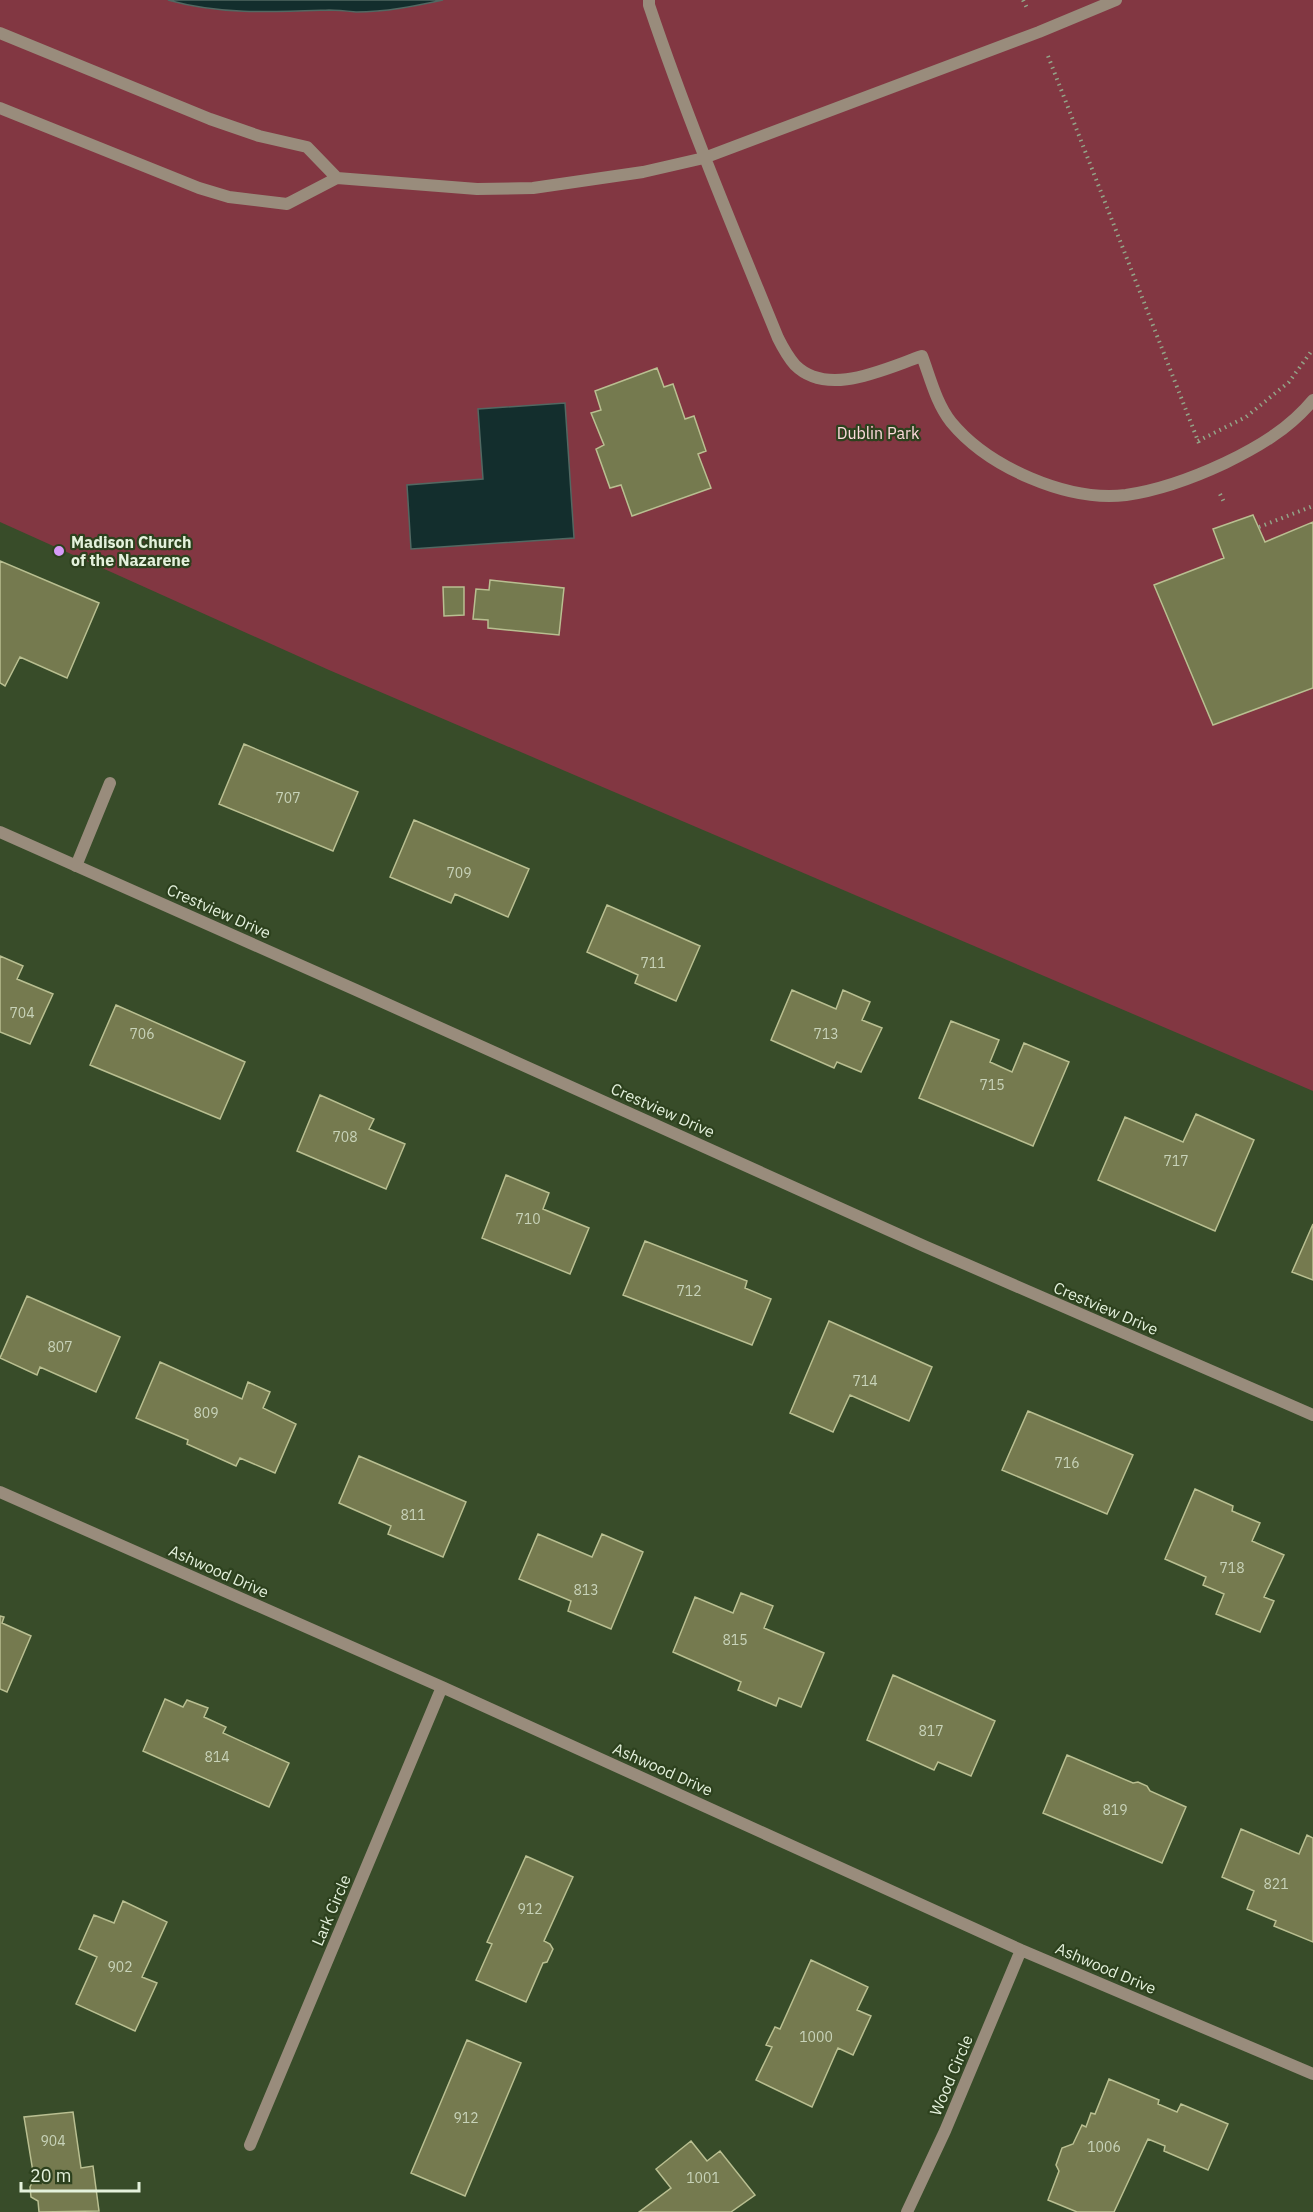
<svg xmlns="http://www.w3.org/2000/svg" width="1313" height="2212" viewBox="0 0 1313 2212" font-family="'IBM Plex Sans',sans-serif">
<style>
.green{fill:#823742}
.water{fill:#132e2d;stroke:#526862;stroke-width:1.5}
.building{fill:#757a4f;stroke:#b9bf91;stroke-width:1.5}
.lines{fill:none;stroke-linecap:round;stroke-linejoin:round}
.path{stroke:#93a488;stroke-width:4;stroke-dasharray:1.5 4.5;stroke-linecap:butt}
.lane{stroke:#998c7c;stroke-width:12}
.street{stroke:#998c7c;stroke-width:12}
.poi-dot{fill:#d79bf9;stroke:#2d411e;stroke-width:2}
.labels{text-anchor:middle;stroke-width:4.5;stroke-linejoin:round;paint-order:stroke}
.number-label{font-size:14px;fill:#c8d3b9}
.park-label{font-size:16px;fill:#fddadc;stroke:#2d411e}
.poi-label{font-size:16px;font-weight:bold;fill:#e4f1dc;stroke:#2d411e;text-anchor:start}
.street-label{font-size:16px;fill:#e4f1dc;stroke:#2d411e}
</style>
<rect width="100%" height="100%" fill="#384c29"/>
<!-- green -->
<path class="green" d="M0,0H1313V1091L329,670L0,522Z"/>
<!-- water -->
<path class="water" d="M168,0H443C415,6 386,12 356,12C347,11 338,10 329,10C275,12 220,15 168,0Z
M565,403L574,538L411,549L407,485L483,479L478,409Z"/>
<!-- building -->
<path class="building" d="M657,368L664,387L673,384L685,419L694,416L706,451L698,454L711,488L632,516L621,485L610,488L596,449L604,445L591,413L601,410L595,391Z
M1253,515L1265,542L1313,522V688L1213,725L1154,585L1224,558L1213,529Z
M0,561L99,603L67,678L20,657L5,686L0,683Z
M490,580L564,588L559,635L488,628V620L473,619L476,589L489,590Z
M443,587H464V615L444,616Z
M244,744L358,792L333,851L219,804Z
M414,820L529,869L508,917L455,894L451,903L390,877Z
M607,905L700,946L676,1001L635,983L638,975L587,952Z
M0,956L23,966L17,979L53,994L30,1044L0,1032Z
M792,990L836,1009L843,990L870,1002L862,1020L882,1028L861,1072L837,1062L834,1068L771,1040Z
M116,1005L245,1062L220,1119L90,1065Z
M951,1021L999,1040L990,1062L1012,1072L1024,1043L1069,1062L1033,1146L919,1098Z
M320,1095L374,1119L369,1129L405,1144L386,1189L297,1151Z
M1196,1114L1254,1140L1215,1231L1098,1180L1125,1117L1183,1142Z
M506,1175L549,1193L543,1209L589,1228L570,1274L482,1238Z
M1313,1224V1280L1292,1272Z
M645,1241L747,1281L745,1288L771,1299L752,1345L623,1295Z
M27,1296L120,1337L96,1392L40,1367L37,1375L0,1358Z
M829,1321L932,1367L909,1421L850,1395L833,1432L790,1413Z
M160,1362L242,1399L248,1382L270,1392L263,1408L296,1424L275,1473L240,1458L236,1466L187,1444L188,1440L136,1418Z
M1028,1411L1133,1455L1107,1514L1002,1470Z
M359,1456L466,1502L443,1557L388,1534L391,1526L339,1503Z
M1195,1489L1233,1506L1232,1511L1260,1523L1252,1541L1284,1555L1264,1597L1274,1601L1260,1632L1216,1614L1224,1594L1203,1585L1206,1577L1165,1559Z
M538,1534L592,1557L602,1534L643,1552L611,1629L568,1611L571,1601L519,1579Z
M741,1593L773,1606L764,1628L824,1653L801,1707L779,1698L776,1706L738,1690L741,1682L673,1652L695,1597L733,1613Z
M0,1616L4,1617L2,1623L31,1636L7,1692L0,1689Z
M893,1675L995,1721L971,1776L938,1762L934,1770L867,1740Z
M165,1699L183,1707L187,1700L208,1708L204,1717L226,1727L223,1733L289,1763L269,1807L143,1751Z
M1067,1755L1133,1783L1138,1782L1147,1786L1150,1791L1186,1807L1162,1863L1043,1813Z
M1241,1829L1299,1854L1307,1835L1313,1838V1942L1274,1926L1276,1921L1247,1909L1254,1891L1222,1877Z
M526,1856L573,1877L544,1941L550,1944L553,1949L547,1962L543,1963L526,2002L476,1980L492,1944L487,1942Z
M123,1901L167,1922L142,1977L157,1983L135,2031L76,2004L97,1957L79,1949L94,1915L114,1923Z
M811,1960L868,1987L857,2010L871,2016L853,2055L838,2048L812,2107L756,2080L772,2047L766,2045L775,2027L780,2029Z
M467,2040L521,2063L465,2196L411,2173Z
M1109,2079L1159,2100L1158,2104L1177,2112L1181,2104L1228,2124L1208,2170L1164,2151L1165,2146L1148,2139L1114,2212H1077L1048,2200L1059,2171L1056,2165L1062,2148L1073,2144L1082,2125L1086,2127L1091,2113L1095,2114Z
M73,2112L81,2168L93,2166L99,2211L39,2212L38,2201L31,2197L30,2187L34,2178L24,2117Z
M691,2141L707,2161L720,2151L755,2195L731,2212H639L671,2188L656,2169Z"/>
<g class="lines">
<!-- path -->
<path class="path" d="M1023,0L1027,8
M1048,56L1200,446
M1198,441L1246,417L1289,382L1313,349
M1220,494L1225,504
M1259,527L1313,506"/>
<!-- lane -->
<path class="lane" d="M649,0V5C687,118 733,228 778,338C783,348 788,357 795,365C828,398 886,368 922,356C930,377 936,403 951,422C988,467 1067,502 1126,495C1161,490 1193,478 1225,463C1258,447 1289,429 1313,400
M0,33L210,119L259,136L307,147L337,178
M0,108L199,188L229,197L287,204L337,178L477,189L533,188L643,172L704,158L1039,32L1116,0
M76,866L110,783"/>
<!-- street -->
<path class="street" d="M0,832L356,990L924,1246L1313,1415
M0,1492L442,1687L1021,1950L1313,2074
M250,2145L442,1687
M907,2212L945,2131L1021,1950"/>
</g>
<!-- markers -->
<circle class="poi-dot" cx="59" cy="551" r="6"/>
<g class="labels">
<!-- number labels -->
<g class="number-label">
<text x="288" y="803">707</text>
<text x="459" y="878">709</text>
<text x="653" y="968">711</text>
<text x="22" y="1018">704</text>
<text x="142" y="1039">706</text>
<text x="826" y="1039">713</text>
<text x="992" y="1090">715</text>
<text x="345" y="1142">708</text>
<text x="1176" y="1166">717</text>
<text x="528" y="1224">710</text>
<text x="689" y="1296">712</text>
<text x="60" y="1352">807</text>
<text x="865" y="1386">714</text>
<text x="206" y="1418">809</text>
<text x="1067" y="1468">716</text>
<text x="413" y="1520">811</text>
<text x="1232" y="1573">718</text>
<text x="586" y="1595">813</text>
<text x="735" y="1645">815</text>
<text x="931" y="1736">817</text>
<text x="217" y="1762">814</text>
<text x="1115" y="1815">819</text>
<text x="1276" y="1889">821</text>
<text x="530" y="1914">912</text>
<text x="120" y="1972">902</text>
<text x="816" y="2042">1000</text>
<text x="466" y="2123">912</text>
<text x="53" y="2146">904</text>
<text x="1104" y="2152">1006</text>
<text x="703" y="2183">1001</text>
</g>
<!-- park labels -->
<g class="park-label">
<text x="878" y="439">Dublin Park</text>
</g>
<!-- poi labels -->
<g class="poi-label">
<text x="71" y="548">Madison Church<tspan x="71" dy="18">of the Nazarene</tspan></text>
</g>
<!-- street labels -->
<g class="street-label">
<text transform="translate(219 911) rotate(24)" y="6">Crestview Drive</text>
<text transform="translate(663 1110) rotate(24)" y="6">Crestview Drive</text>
<text transform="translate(1106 1308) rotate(23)" y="6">Crestview Drive</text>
<text transform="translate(219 1571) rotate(24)" y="6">Ashwood Drive</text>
<text transform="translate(663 1769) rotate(24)" y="6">Ashwood Drive</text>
<text transform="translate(331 1910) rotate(-67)" y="6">Lark Circle</text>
<text transform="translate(1106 1968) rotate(23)" y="6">Ashwood Drive</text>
<text transform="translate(951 2075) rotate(-67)" y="6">Wood Circle</text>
</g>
</g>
<!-- scale -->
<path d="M21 2182v9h118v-9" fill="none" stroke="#e4f1dc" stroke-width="3"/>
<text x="30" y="2182" font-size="18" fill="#e4f1dc" stroke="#2d411e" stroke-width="4.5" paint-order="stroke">20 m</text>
</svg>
